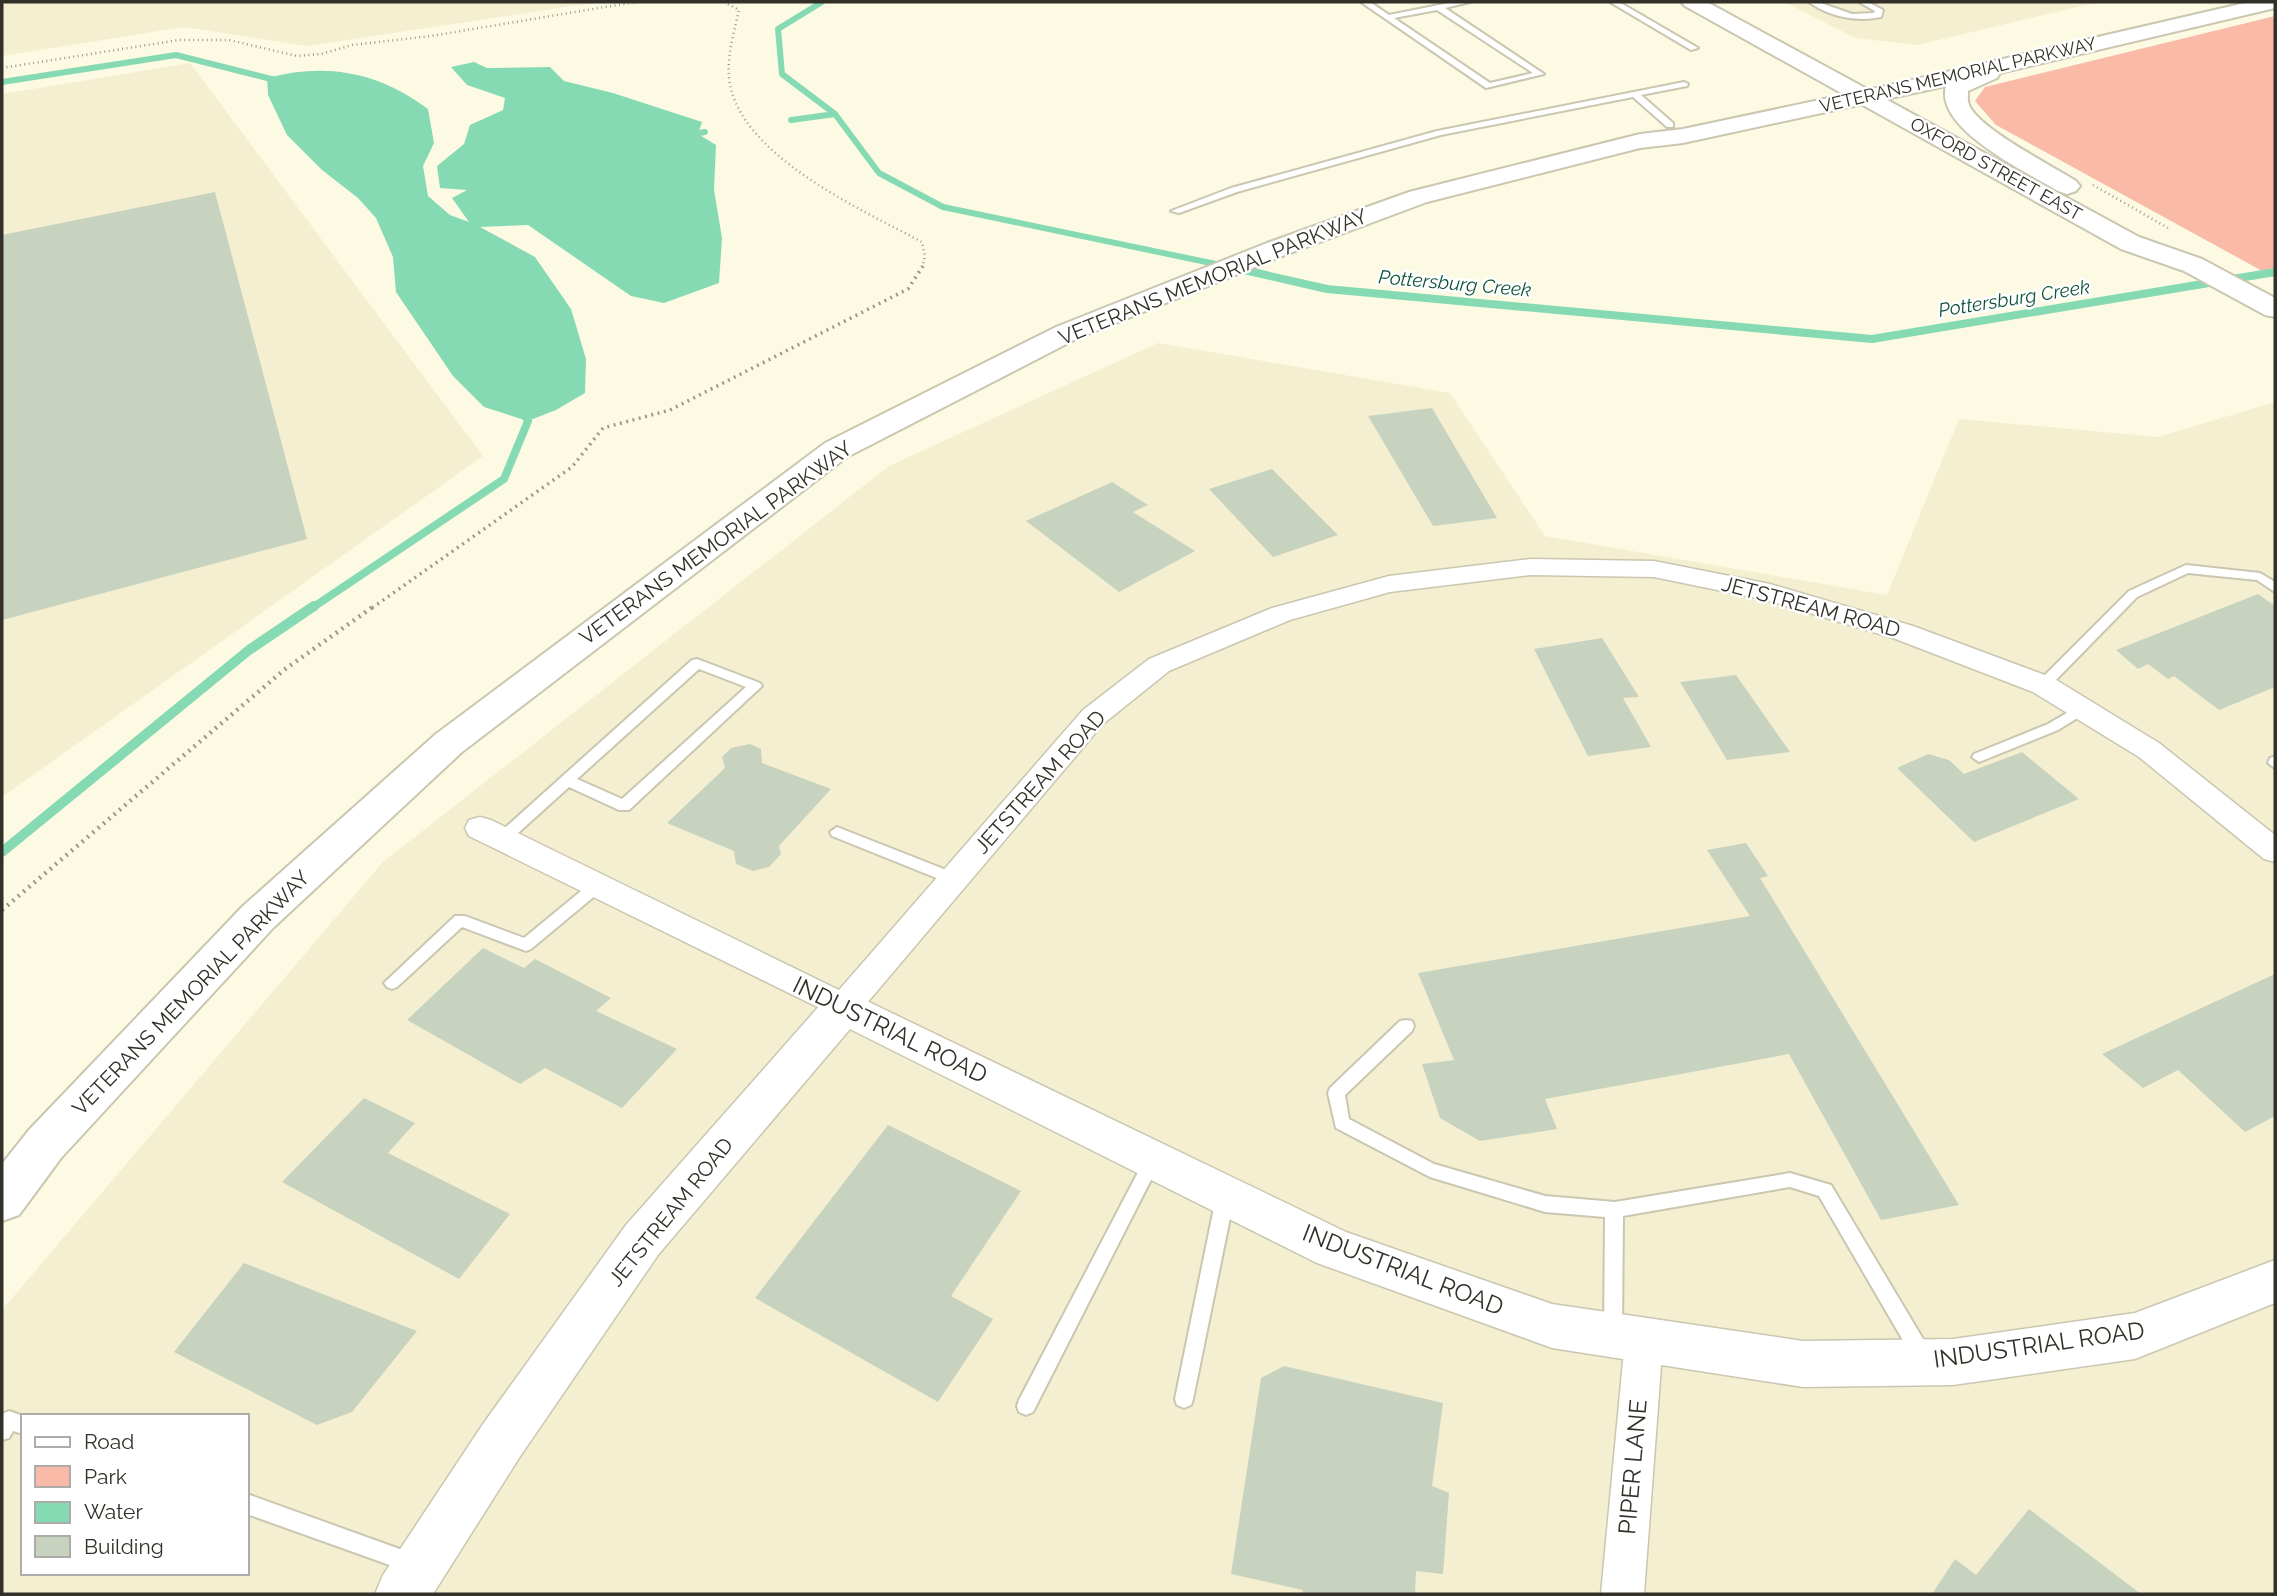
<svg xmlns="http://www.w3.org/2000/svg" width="2277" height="1596" viewBox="0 0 2277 1596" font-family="Raleway,sans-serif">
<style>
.built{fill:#f4efd1;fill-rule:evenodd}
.green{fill:#f9baa8}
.water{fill:#86dab3}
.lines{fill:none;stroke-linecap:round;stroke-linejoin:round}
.stream-far2{stroke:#86dab3;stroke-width:6}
.stream-far1{stroke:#86dab3;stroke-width:8}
.stream{stroke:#86dab3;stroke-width:10}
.building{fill:#c7d3bf}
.service-casing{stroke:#cac6b0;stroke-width:4}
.minor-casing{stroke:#cac6b0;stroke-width:3}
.tertiary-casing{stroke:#cac6b0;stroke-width:3}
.secondary-casing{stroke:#cac6b0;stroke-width:4}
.trunk-casing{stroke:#cac6b0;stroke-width:4}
.path-far2{stroke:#9d9a8a;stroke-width:2.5;stroke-dasharray:1 3.5;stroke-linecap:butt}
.path-far1{stroke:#9d9a8a;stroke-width:3.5;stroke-dasharray:2 4.5;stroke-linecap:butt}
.path{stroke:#9d9a8a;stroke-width:4.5;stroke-dasharray:2 5;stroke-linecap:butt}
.service{fill:#fff;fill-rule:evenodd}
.minor{fill:#fff;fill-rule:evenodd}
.tertiary{fill:#fff;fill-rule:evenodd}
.secondary{fill:#fff;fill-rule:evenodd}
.trunk{fill:#fff;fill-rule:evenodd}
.labels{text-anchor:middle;stroke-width:5;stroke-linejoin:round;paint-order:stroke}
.far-street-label{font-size:18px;fill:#323028;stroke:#fff}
.far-water-label{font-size:19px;font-style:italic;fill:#0e5239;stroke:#fff}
.street-label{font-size:21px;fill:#323028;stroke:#fff}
.near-street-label{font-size:24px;fill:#323028;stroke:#fff}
</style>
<rect width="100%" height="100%" fill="#fdfae3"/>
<!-- built -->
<path class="built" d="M2,2H599L307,46L184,27L2,56Z
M1785,2H2099L1917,45L1855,38Z
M190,63L483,456L2,797V94Z
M1158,343L1450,393L1545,536L1887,595L1959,419L2158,437L2275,402V1594H2V1310L383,862L889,466ZM23,1416H247V1573H23Z"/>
<!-- green -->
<path class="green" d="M2275,16V278L1996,125L1975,101L1985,87Z"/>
<!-- water -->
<path class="water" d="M474,62L487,68L550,67L564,81L613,93L702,122L698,134L716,145L714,190L722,238L719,283L664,303L631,296L528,225L480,227L535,257L571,309L586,359L585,393L556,410L528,421L484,407L453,376L396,292L393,257L376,218L358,198L322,170L287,135L268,95L267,78C326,62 379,72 428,109L434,143L423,166L428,196L450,215L469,222L452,198L467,190L440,188L437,166L464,144L470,125L503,110L505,98L467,85L451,67Z"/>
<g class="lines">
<!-- stream-far2 -->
<path class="stream-far2" d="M822,2L778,29L782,74L835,114L879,173L943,207L1235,268
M2,82L176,55L279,81
M791,120L835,114
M687,135L705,132"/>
<!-- stream-far1 -->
<path class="stream-far1" d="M1226,266L1327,289L1872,339L2275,272
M312,608L504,479L528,421L522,411"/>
<!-- stream -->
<path class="stream" d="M2,852L249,650L314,606"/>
</g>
<!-- building -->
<path class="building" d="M215,192L307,539L2,620V235Z
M1432,408L1497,518L1433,526L1368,416Z
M1272,469L1338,535L1273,557L1209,489Z
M1112,482L1148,505L1133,512L1195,551L1119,592L1026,521Z
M2258,594L2275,606V687L2219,710L2174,676L2168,679L2148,664L2138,669L2116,650Z
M1602,638L1639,697L1623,698L1651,747L1588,756L1534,649Z
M1736,675L1790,752L1727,760L1680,682Z
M750,744L761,749L762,763L831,789L779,846L781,854L769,867L753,871L736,864L734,851L667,823L725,768L722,757L731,748Z
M2022,752L2079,799L1974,842L1897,768L1928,754L1949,760L1964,774Z
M1746,843L1768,876L1760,878L1959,1205L1881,1220L1789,1054L1545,1099L1557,1129L1480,1141L1440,1118L1422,1064L1454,1060L1418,973L1750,916L1707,850Z
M483,948L524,968L535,959L611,998L596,1011L677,1049L622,1108L545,1068L520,1084L407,1020Z
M2275,974V1116L2245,1132L2178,1070L2143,1088L2102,1054Z
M364,1098L415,1123L388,1153L510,1214L459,1279L282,1182Z
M888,1125L1021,1191L951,1296L993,1319L938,1402L755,1298Z
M244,1263L417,1331L352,1412L317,1425L174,1352Z
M1284,1366L1443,1403L1432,1486L1449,1493L1443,1574L1416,1571L1415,1594H1302L1303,1590L1231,1574L1261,1378Z
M2029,1509L2141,1594H1932L1955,1559L1976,1575Z"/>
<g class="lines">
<defs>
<path id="service" d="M1361,2H1370L1389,15L1454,2H1470L1445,8L1544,74L1486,88ZM1437,10L1533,73L1490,83L1394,18Z
M1610,2H1619L1698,48L1691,50Z
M1809,2H1818L1852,14L1874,13L1875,11L1859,2H1868L1883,10L1881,17C1856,22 1830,17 1809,2Z
M1684,82L1688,84L1687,86L1641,95L1673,123V127H1667L1633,97L1441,135L1237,192L1179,213L1171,211L1231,188L1437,131Z
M2186,565L2260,573L2275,582V592L2257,580L2188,573L2137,597L2048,688H2038L2036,685L2038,682L2129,591Z
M697,659L760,683L762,686L629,810H619L569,787L507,843H497L495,839L497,835L692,660ZM699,669L746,687L622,799L577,779Z
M2082,704L2089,709L2087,712L2058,730L1984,760L1979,762L1972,757L1974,754L2048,724Z
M2275,756V768L2268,763L2270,758Z
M837,827L959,875L961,879L959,883H949L832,836L830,832Z
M597,880L602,882L604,886L602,890L531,949L526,951L462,927L397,987L392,989L387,987L384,983L455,916H465L524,938L592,882Z
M1406,1020L1412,1021L1414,1026L1412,1031L1345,1095L1349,1119L1434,1164L1545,1196L1615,1202L1790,1173L1831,1185L1929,1349L1931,1355L1929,1361L1922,1364L1915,1361L1819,1196L1790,1187L1623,1216L1622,1331L1619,1337L1613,1340L1607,1337L1604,1331L1605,1217L1545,1212L1430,1177L1336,1128L1328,1093L1330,1088L1400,1021Z
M1152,1155L1158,1157L1160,1162L1033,1412L1026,1415L1019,1412L1017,1406L1019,1400L1146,1157Z
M1225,1190L1231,1193L1234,1198L1193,1399L1191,1405L1184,1408L1177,1405L1175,1399L1216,1198L1219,1193Z
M9,1411L23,1416V1434L13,1431L9,1438L2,1440V1414Z
M247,1494L419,1556L422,1563L419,1570L412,1573L247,1514Z"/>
<path id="minor" d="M1531,559L1654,561L1770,584L1913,626L2053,678L2159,743L2275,835V862L2264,859L2139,757L2033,692L1893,638L1766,600L1654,577L1531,575L1390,592L1290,620L1169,671L1103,724L856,1016L844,1020L469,836L465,828L469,820L480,817L491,820L839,990L1083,710L1149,659L1272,608L1389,576Z
M1644,1322L1658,1327L1663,1340L1644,1594H1601L1625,1340L1630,1327Z"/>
<path id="tertiary" d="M844,990L1346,1232L1552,1304L1803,1341L1953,1339L2135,1313L2275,1260V1303L2135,1359L1953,1385L1803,1387L1552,1348L1317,1263L850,1029L658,1255L519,1458L433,1594H375L383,1575L483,1424L626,1225L829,995Z"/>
<path id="secondary" d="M1681,2H1707L2139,237L2202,259L2275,298V317L2265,315L2184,271L2121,249L1685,6Z"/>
<path id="trunk" d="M2249,2H2275V8L2000,73L1997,78L1968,91C1968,96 1967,102 1970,107C1983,131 2051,165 2076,181L2080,186L2076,191L2067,194L2058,191C2027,172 1934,129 1946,86L1683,143L1640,148L1427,202L1285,255L1076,339L847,457L462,752L273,928L61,1158L19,1215L2,1221V1164L29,1130L243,906L436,734L825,443L1056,327L1267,243L1409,192L1640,134L1683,129L1890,85Z"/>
</defs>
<!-- service casing -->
<use href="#service" class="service-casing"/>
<!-- minor casing -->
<use href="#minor" class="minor-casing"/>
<!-- tertiary casing -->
<use href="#tertiary" class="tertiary-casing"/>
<!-- secondary casing -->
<use href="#secondary" class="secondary-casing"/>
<!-- trunk casing -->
<use href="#trunk" class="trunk-casing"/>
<!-- path-far2 -->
<path class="path-far2" d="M724,2L739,10C734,32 727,55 729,78C737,155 863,210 922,242L925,256L922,268
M2,68L179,40H229L297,56L321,54L352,45L431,36L635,2
M2093,185L2168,228"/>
<!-- path-far1 -->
<path class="path-far1" d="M372,608L572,467L603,428L670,410L908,289L923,266"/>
<!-- path -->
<path class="path" d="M2,910L284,670L374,606"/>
<!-- service -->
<use href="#service" class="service"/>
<!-- minor -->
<use href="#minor" class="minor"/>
<!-- tertiary -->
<use href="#tertiary" class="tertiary"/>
<!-- secondary -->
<use href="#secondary" class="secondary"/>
<!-- trunk -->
<use href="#trunk" class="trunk"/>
</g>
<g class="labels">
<!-- far-street labels -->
<g class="far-street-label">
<text transform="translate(1958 75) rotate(-13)" y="6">VETERANS MEMORIAL PARKWAY</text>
<text transform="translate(1996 169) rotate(29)" y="6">OXFORD STREET EAST</text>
</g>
<!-- far-water labels -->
<g class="far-water-label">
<text transform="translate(1455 283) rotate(5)" y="7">Pottersburg Creek</text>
<text transform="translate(2014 298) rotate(-9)" y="7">Pottersburg Creek</text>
</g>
<!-- street labels -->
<g class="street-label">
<text transform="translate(1213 277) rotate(-22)" y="7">VETERANS MEMORIAL PARKWAY</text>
<text transform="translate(716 543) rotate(-36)" y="7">VETERANS MEMORIAL PARKWAY</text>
<text transform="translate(1811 607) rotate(15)" y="7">JETSTREAM ROAD</text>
<text transform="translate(1040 782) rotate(-48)" y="7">JETSTREAM ROAD</text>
<text transform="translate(191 993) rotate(-46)" y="7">VETERANS MEMORIAL PARKWAY</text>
<text transform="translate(671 1212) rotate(-51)" y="7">JETSTREAM ROAD</text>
</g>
<!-- near-street labels -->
<g class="near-street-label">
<text transform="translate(890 1030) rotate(26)" y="8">INDUSTRIAL ROAD</text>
<text transform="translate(1403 1270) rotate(21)" y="8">INDUSTRIAL ROAD</text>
<text transform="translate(2039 1345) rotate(-8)" y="8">INDUSTRIAL ROAD</text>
<text transform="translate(1633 1467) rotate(-85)" y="8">PIPER LANE</text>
</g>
</g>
<!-- border -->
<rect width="2277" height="1596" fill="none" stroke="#323028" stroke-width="7"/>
<!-- legend -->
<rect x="21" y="1414" width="228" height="161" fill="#ffffff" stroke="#adaca9" stroke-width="2"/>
<rect x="35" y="1437" width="35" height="10" fill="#ffffff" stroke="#adaca9" stroke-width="2"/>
<text x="84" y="1449" font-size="21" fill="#323028">Road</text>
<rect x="35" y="1466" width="35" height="21" fill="#f9baa8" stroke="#adaca9" stroke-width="2"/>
<text x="84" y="1484" font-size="21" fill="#323028">Park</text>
<rect x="35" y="1502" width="35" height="21" fill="#86dab3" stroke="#adaca9" stroke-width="2"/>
<text x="84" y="1519" font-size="21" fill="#323028">Water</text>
<rect x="35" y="1536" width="35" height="21" fill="#c7d3bf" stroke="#adaca9" stroke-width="2"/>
<text x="84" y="1554" font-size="21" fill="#323028">Building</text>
</svg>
